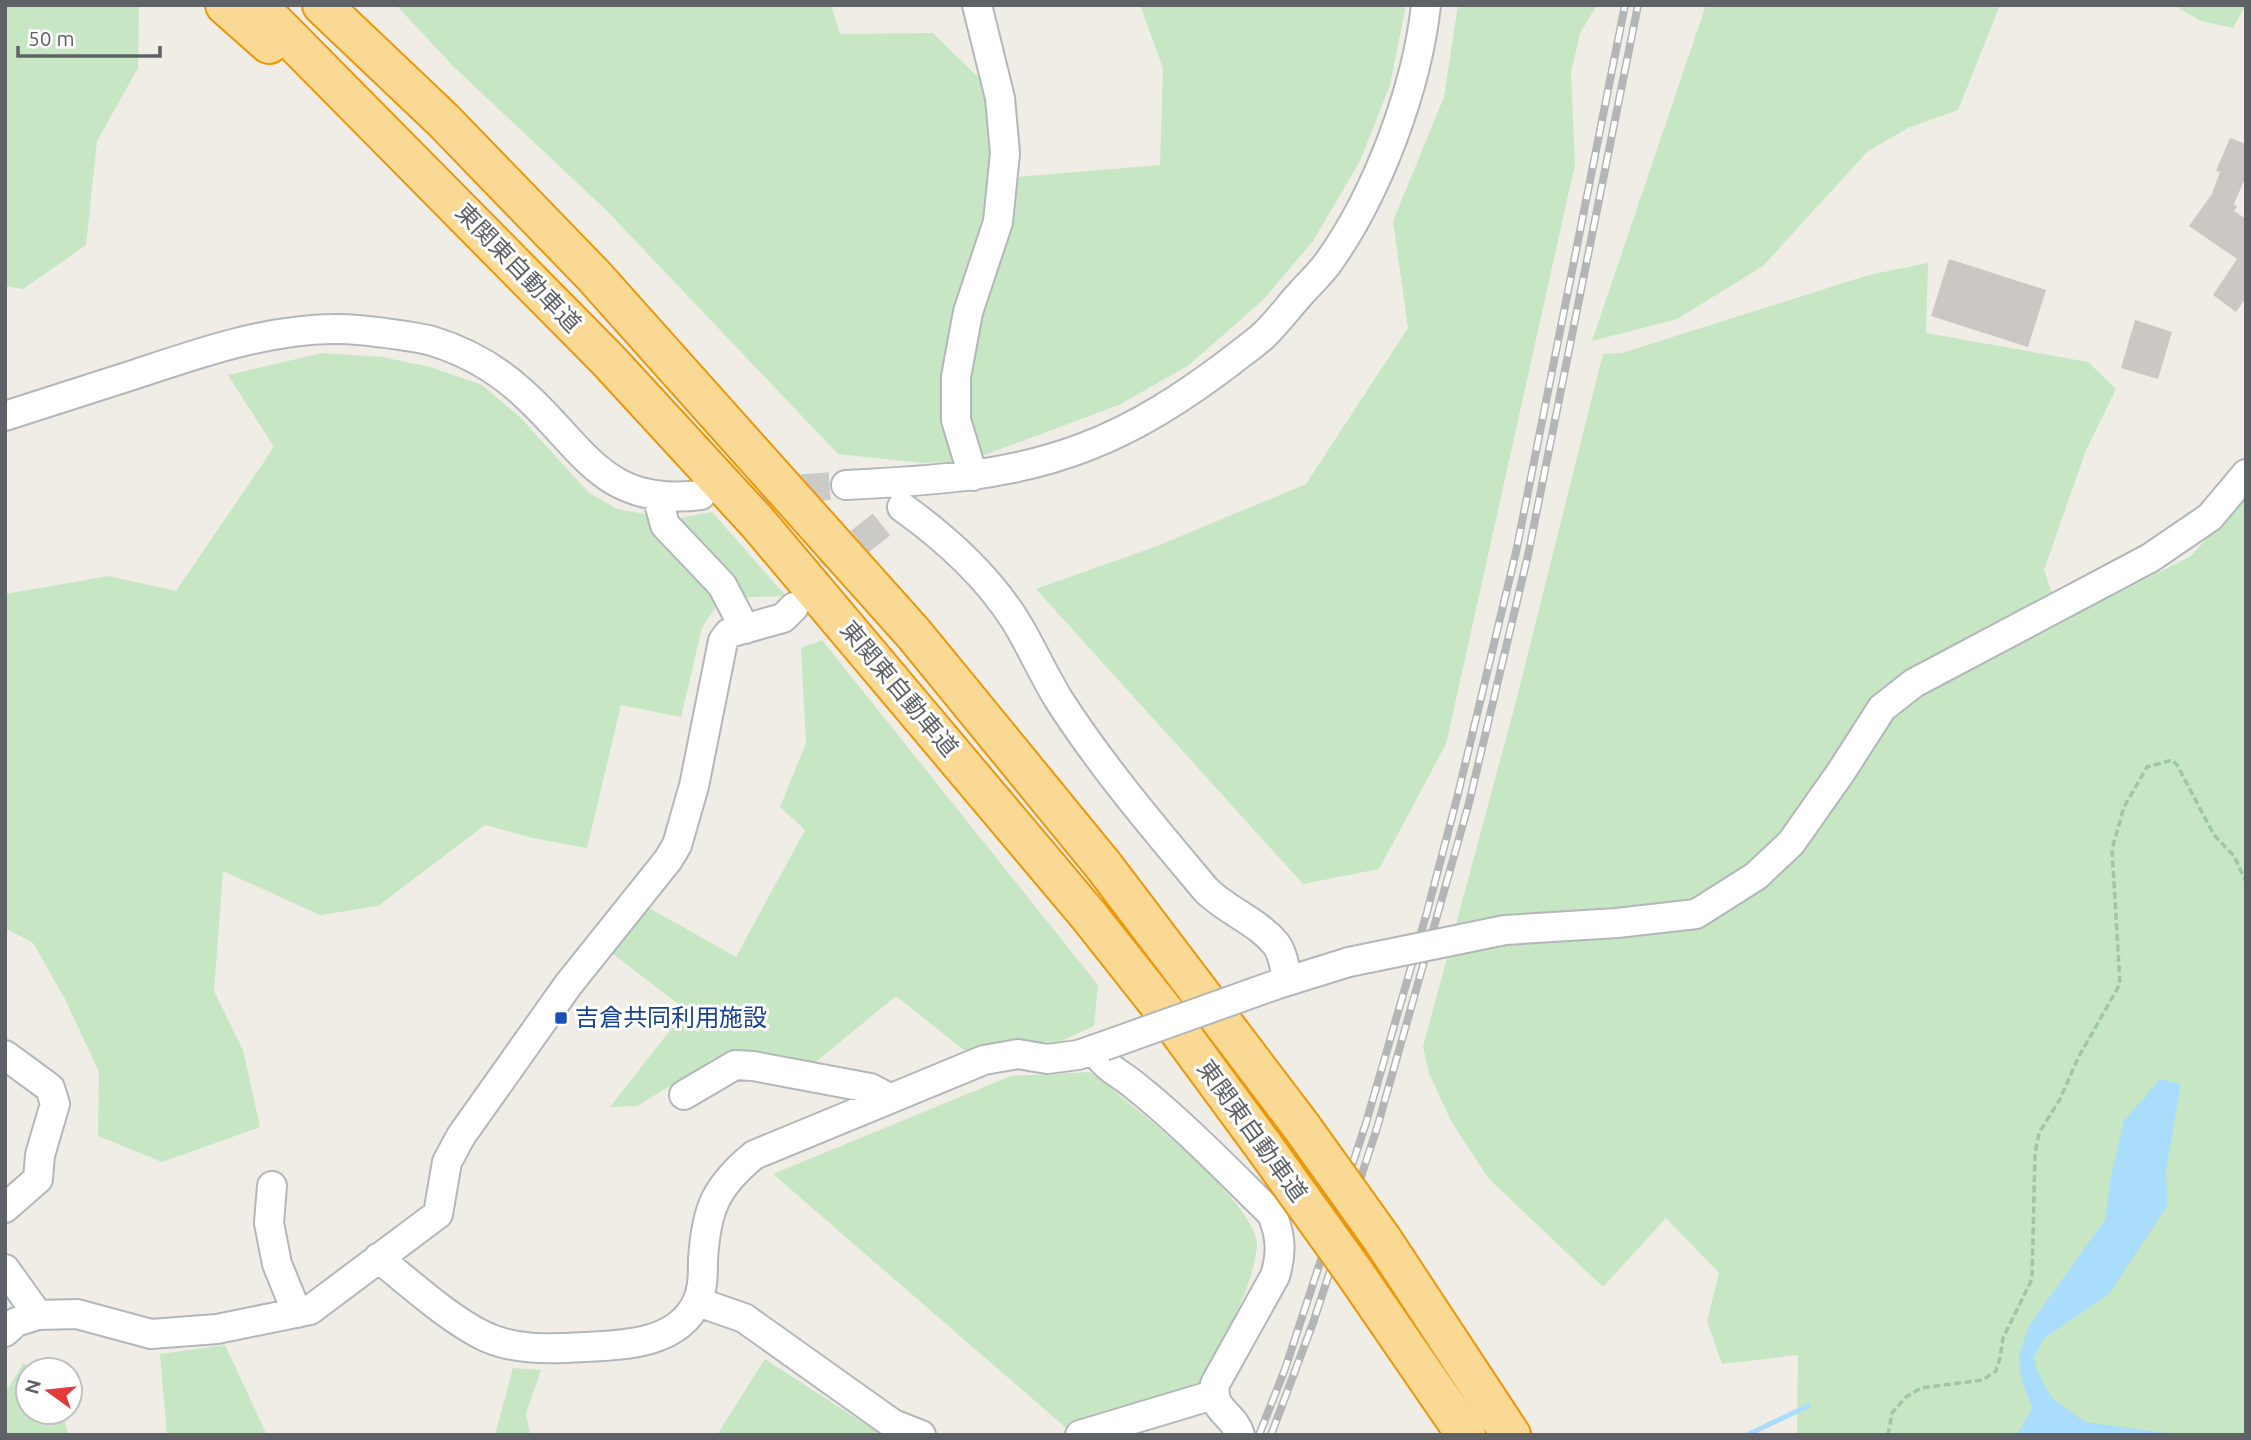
<svg xmlns="http://www.w3.org/2000/svg" width="2251" height="1440" viewBox="0 0 2251 1440" font-family="Ubuntu,'Noto Sans JP',sans-serif">
<style>
.green{fill:#c6e6c4}
.water{fill:#aaddfc}
.lines{fill:none;stroke-linecap:round;stroke-linejoin:round}
.stream{stroke:#aaddfc;stroke-width:5}
.building{fill:#cbc7c3}
.minor-tunnel{stroke:#cbcac6;stroke-width:28;stroke-dasharray:28 14;stroke-linecap:butt}
.minor-casing{stroke:#b3b7ba;stroke-width:32}
.highway-casing{stroke:#ec9709;stroke-width:42}
.path{stroke:#9dc7a6;stroke-width:3.5;stroke-dasharray:7 3.5;stroke-linecap:butt}
.minor{stroke:#fff;stroke-width:28}
.highway{stroke:#f9d993;stroke-width:38}
.rail-casing{stroke:#b4b5b6;stroke-width:8}
.rail{stroke:#fff;stroke-width:5;stroke-dasharray:16;stroke-linecap:butt}
.minor-bridge-casing{stroke:#b3b7ba;stroke-width:32;stroke-linecap:butt}
.highway-bridge-casing{stroke:#ec9709;stroke-width:42;stroke-linecap:butt}
.minor-bridge{stroke:#fff;stroke-width:28}
.highway-bridge{stroke:#f9d993;stroke-width:38}
.transit-dot{fill:#1a4fb4;stroke:#fff;stroke-width:2.5}
.labels{text-anchor:middle;stroke-width:6;stroke-linejoin:round;paint-order:stroke}
.street-label{font-size:24px;fill:#5e6266;stroke:#fff}
.transit-label{font-size:24px;fill:#164399;stroke:#fff;text-anchor:start}
</style>
<rect width="100%" height="100%" fill="#efede6"/>
<!-- green -->
<path class="green" d="M5,5H139L138,68L97,141L86,245L23,289L5,286Z
M396,5H831L840,34L933,33L985,84L1004,178L1160,165L1163,68L1140,5H1406L1390,85L1360,161L1313,241L1263,300L1189,365L1119,405L968,461L922,463L838,454L607,211L454,67Z
M1458,5H1597L1580,33L1571,73L1575,164L1446,744L1379,869L1303,884L1036,589L1157,546L1306,484L1408,328L1393,221L1444,97Z
M1706,5H2000L1958,110L1908,128L1868,151L1763,266L1677,319L1592,341Z
M2173,5H2246L2233,28L2201,21Z
M1928,263L1926,333L2088,362L2116,389L2086,450L2044,570L2053,596L2082,603L2087,609L2191,556L2241,500L2246,497V1435H1797L1798,1355L1722,1364L1707,1321L1719,1273L1666,1218L1603,1287L1489,1179L1451,1121L1429,1073L1423,1047L1515,705L1603,354L1622,353L1869,275Z
M322,353L382,357L430,367L482,385L520,417L588,492L617,509L674,519L712,512L786,596L721,598L702,628L681,717L621,705L587,848L533,838L485,825L378,906L320,915L223,871L214,991L243,1050L260,1127L162,1162L98,1136L99,1072L65,999L33,943L5,928V594L109,576L176,591L274,447L228,375Z
M822,640L1098,985L1094,1026L1061,1041L964,1050L896,996L812,1065L729,1050L637,1106L610,1107L686,1010L608,950L649,908L736,957L805,830L780,807L806,743L801,648Z
M1090,1072C1124,1099 1262,1205 1257,1247C1251,1294 1223,1339 1203,1381L1065,1427L773,1174L1011,1076Z
M225,1345L266,1433L269,1435H167L160,1354Z
M765,1359L882,1435H717Z
M23,1364L42,1370H28V1412H63L68,1435H5V1393Z
M513,1368L541,1370L526,1413L530,1435H495Z"/>
<!-- water -->
<path class="water" d="M2160,1079L2181,1084L2166,1170L2167,1206L2109,1294L2043,1339L2034,1358L2037,1371L2052,1398L2085,1422L2182,1435H2017L2032,1408L2021,1378L2019,1355L2030,1324L2105,1220L2111,1175L2124,1121Z"/>
<g class="lines">
<!-- stream -->
<path class="stream" d="M1747,1435L1808,1406"/>
</g>
<!-- building -->
<path class="building" d="M2230,138L2246,144V176L2234,204L2237,207L2234,211L2246,219V298L2236,312L2213,295L2237,259L2189,226L2212,194L2220,172L2216,171Z
M1949,259L2046,290L2028,347L1931,316Z
M2135,320L2172,332L2158,379L2121,368Z"/>
<g class="lines">
<!-- minor-tunnel -->
<path class="minor-tunnel" d="M718,494L846,485
M800,601L854,546L882,524"/>
<defs>
<path id="minor" d="M5,416C49,402 93,388 136,374C199,353 265,330 332,329C354,328 378,332 400,335C411,337 422,338 432,341C465,351 497,369 523,393C585,449 603,507 701,495
M973,476L956,420V377L968,312L998,222L1005,153L1000,98L977,5
M846,485C927,481 1008,477 1085,447C1138,427 1185,396 1230,362C1241,353 1253,345 1263,336C1277,323 1289,306 1302,292C1311,282 1322,272 1330,260C1378,192 1417,88 1426,5
M657,496L665,525L722,585L745,629
M902,507C944,537 987,576 1015,620C1031,646 1043,674 1059,700C1102,767 1155,829 1206,890C1227,911 1257,921 1276,944C1283,953 1285,970 1288,981
M1505,930L1617,923L1696,914L1756,876L1791,843L1841,772L1882,708L1914,683L2150,558L2210,517L2246,474
M1275,985L1349,962
M1095,1049C1102,1066 1121,1074 1134,1085C1183,1124 1227,1170 1272,1214C1281,1236 1282,1253 1275,1276L1215,1384C1211,1412 1233,1412 1240,1435
M5,1055L50,1088L55,1104L40,1155L38,1179L5,1208
M684,1095L735,1065L753,1066L870,1088L889,1098
M272,1186L269,1223L277,1264L297,1313
M378,1258C410,1283 444,1315 480,1334C512,1351 550,1349 585,1347C624,1345 678,1344 697,1302C703,1289 703,1274 703,1260C706,1210 715,1187 754,1155L984,1060L1018,1054L1047,1059L1078,1055L1104,1046
M5,1269L38,1315
M698,1302L744,1318L893,1424L921,1435
M5,1332L16,1322L38,1315L77,1314L151,1334L217,1329L310,1310L438,1214L447,1162L461,1136L568,985L668,860L677,845L694,786L723,641L729,633L783,618L794,607
M1080,1435L1213,1395"/>
<path id="highway" d="M225,5L269,44
M257,5L608,360L758,523L1089,916L1165,1012L1265,1148
M322,5L443,120L594,276L914,634L1103,865L1301,1126
M1382,1239L1511,1435
M1354,1272L1466,1435"/>
</defs>
<!-- minor casing -->
<use href="#minor" class="minor-casing"/>
<!-- highway casing -->
<use href="#highway" class="highway-casing"/>
<!-- path -->
<path class="path" d="M1888,1435L1892,1413L1906,1397L1921,1388L1983,1380L1996,1371L2000,1358L2003,1338L2032,1279L2035,1153L2039,1133L2060,1099L2078,1058L2120,984L2112,849L2124,807L2147,767L2172,760L2177,765L2214,835L2234,856L2246,882"/>
<!-- minor -->
<use href="#minor" class="minor"/>
<!-- highway -->
<use href="#highway" class="highway"/>
<defs>
<path id="rail" d="M1259,1435L1285,1369L1366,1123L1427,912L1457,798L1516,552L1625,5
M1271,1435L1313,1323L1377,1128L1469,803L1528,555L1638,5"/>
</defs>
<!-- rail casing -->
<use href="#rail" class="rail-casing"/>
<!-- rail -->
<use href="#rail" class="rail"/>
<defs>
<path id="minor-bridge" d="M1349,962L1505,930
M1104,1046L1275,985"/>
<path id="highway-bridge" d="M1301,1126L1382,1239
M1265,1148L1354,1272"/>
</defs>
<!-- minor-bridge casing -->
<use href="#minor-bridge" class="minor-bridge-casing"/>
<!-- highway-bridge casing -->
<use href="#highway-bridge" class="highway-bridge-casing"/>
<!-- minor-bridge -->
<use href="#minor-bridge" class="minor-bridge"/>
<!-- highway-bridge -->
<use href="#highway-bridge" class="highway-bridge"/>
</g>
<!-- markers -->
<rect class="transit-dot" x="554" y="1011" width="14" height="14" rx="3.5"/>
<g class="labels">
<!-- street labels -->
<g class="street-label">
<text transform="translate(518 268) rotate(46)" y="8">東関東自動車道</text>
<text transform="translate(899 689) rotate(50)" y="8">東関東自動車道</text>
<text transform="translate(1252 1131) rotate(54)" y="8">東関東自動車道</text>
</g>
<!-- transit labels -->
<g class="transit-label">
<text x="575" y="1026">吉倉共同利用施設</text>
</g>
</g>
<!-- border -->
<rect width="2251" height="1440" fill="none" stroke="#5e6266" stroke-width="14"/>
<!-- north arrow -->
<g transform="translate(49 1391) rotate(285)"><circle r="33" fill="#ffffff" stroke="#bfc0c2" stroke-width="2"/>
<path d="M0-5L12 26L0 18L-12 26Z" fill="#e33b39"/>
<text y="-10" font-size="19" font-weight="bold" text-anchor="middle" fill="#5e6266">N</text>
</g>
<!-- scale -->
<path d="M18 46v10h142v-10" fill="none" stroke="#5e6266" stroke-width="3.5"/>
<text x="28" y="46" font-size="21" fill="#5e6266" stroke="#ffffff" stroke-width="5" paint-order="stroke">50 m</text>
</svg>
